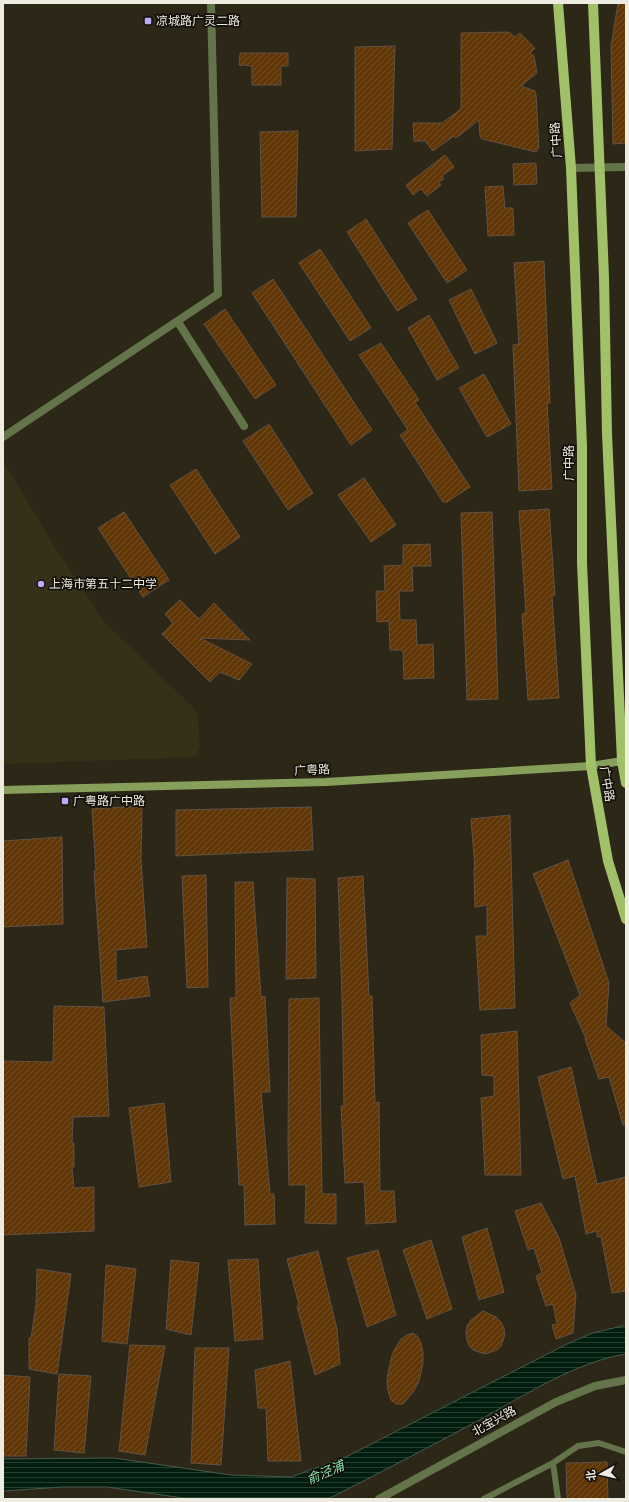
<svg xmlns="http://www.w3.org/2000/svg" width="629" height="1502" viewBox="0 0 629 1502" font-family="Rubik,'Noto Sans SC',sans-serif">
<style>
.built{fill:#373019}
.water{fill:url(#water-rules);stroke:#475b4d}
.building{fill:url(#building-hatch);stroke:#615145}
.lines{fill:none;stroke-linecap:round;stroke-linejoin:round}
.lane{stroke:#64744a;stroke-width:6}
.street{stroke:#64744a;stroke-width:8}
.secondary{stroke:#86a05c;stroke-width:8}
.primary{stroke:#a1c168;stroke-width:10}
.poi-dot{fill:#b8abf7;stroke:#121009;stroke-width:1.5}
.labels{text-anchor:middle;stroke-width:3.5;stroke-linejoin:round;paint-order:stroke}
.poi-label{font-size:12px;fill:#eeebe1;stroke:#121009;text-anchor:start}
.street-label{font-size:12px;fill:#eeebe1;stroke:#121009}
.water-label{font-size:13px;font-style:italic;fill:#8ce7b3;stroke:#121009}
</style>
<defs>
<pattern id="water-rules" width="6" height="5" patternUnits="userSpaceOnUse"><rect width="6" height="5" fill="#001d0d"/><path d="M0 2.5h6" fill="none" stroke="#263e30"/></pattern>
<pattern id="building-hatch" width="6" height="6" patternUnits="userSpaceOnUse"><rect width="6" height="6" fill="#613606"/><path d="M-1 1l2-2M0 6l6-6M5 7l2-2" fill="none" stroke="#78532a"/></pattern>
</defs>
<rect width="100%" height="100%" fill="#2c2717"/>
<!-- built -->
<path class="built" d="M3,460L53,544L105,623L195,709L198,718L200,747L196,757L3,764Z"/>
<!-- water -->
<path class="water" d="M626,1325V1354C579,1361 526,1394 485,1417C435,1444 385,1470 334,1496L326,1499H190L107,1487H62L3,1491V1459L114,1458L231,1475L291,1477L346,1457L567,1344L593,1333Z"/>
<!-- building -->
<path class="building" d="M618,3H626V143L613,144L611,46Z
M509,32L515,37L520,33L535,48L530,53L534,56L537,73L521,86L535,91L536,95L539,147L536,152L482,139L480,136L479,120L456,138L454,136L433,151L425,141H414L413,123H442L461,109V33Z
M395,46L392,149L355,151V47Z
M240,53H288V66H281V85H252V66L239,65Z
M298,131L296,217H262L260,132Z
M445,155L454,167L442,176L444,179L439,182L441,185L427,196L421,189L413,195L406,185Z
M536,163L537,184L514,185L513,164Z
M503,186L505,208H513L514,235L488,236L485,187Z
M428,210L467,270L447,283L408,223Z
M366,219L417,299L397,311L347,232Z
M320,249L371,328L350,341L299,263Z
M544,261L550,403H547L552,489L519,491L513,345L519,344L514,263Z
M273,279L372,430L351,445L252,293Z
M471,289L497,343L475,354L449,300Z
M225,309L276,385L255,399L204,324Z
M429,315L459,368L437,380L408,328Z
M381,343L419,400L415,402L470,487L447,502H443L400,435L408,430L359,355Z
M484,374L511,424L487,437L459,388Z
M269,424L313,493L288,510L243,441Z
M196,469L240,537L215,554L170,485Z
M364,478L396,525L371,542L338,495Z
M549,509L555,595L552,596L559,698L528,700L522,614L526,613L519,511Z
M124,512L169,580L143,597L98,528Z
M492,512L498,699L467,700L461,513Z
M430,544L431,566H412L413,591H399L400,620H416L417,645L433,644L434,678L404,679L403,650H390L389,621L377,622L376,591H385L384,566L403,565V545Z
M180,600L199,619L214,603L250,640L200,638L252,664L239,680L220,672L210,682L162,634L173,623L165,614Z
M142,806L141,860L147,947L116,950V981L147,976L150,996L103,1002L94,871H96L92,809Z
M311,807L313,850L176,856V810Z
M510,815L515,1008L480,1010L476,936H487V905L475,907L474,868H475L471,819Z
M62,837L63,924L3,927V841Z
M568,860L609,983L606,1026L626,1043V1125H623L609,1077L599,1079L585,1039H586L570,1003L580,995L533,874Z
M206,875L208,987L187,988L182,876Z
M363,876L369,996H372L375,1103L379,1102L380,1191H394L396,1222L366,1224L364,1182L345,1183L341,1106H344L342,998L338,878Z
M287,878L315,879L316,978L286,979Z
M235,882H253L261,997L265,996L270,1092H261L270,1194H274L275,1224L245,1225L244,1185H239L230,998H236Z
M319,998L322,1194H336V1224L305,1223L306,1185H289L288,1145L289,999Z
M54,1006L104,1007L109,1116L73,1117L72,1143H74V1167H72L74,1188L94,1187V1231L3,1235V1061L53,1062Z
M517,1031L521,1175H485L481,1098L494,1096V1076L482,1075L481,1035Z
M571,1067L597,1184L626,1177V1291L612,1293L601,1236L597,1237V1231L586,1234L575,1176L563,1179L538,1077Z
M164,1103L171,1182L139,1187L129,1108Z
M541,1203L559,1238L576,1295L573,1333L556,1339L552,1325L557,1324L553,1304L546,1306L536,1276L542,1273L534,1248L528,1250L515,1211Z
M487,1228L504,1292L479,1300L462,1237Z
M431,1240L452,1309L427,1319L403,1250Z
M378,1250L396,1315L367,1327L347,1258Z
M318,1251L337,1329L340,1364L315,1375L297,1306L299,1305L287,1259Z
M258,1259L263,1339L235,1341L228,1260Z
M171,1260L199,1263L191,1335L166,1329Z
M106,1265L136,1269L127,1344L102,1341Z
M37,1269L71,1274L57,1374L29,1369V1338H31L36,1305Z
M483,1311L496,1317L501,1322L504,1328L505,1335L501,1346L497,1350L485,1354L473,1350L469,1345L467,1340L466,1333L467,1326L471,1320Z
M413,1333L418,1337L421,1343L423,1353V1363L419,1381L414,1391L403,1404H396L391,1400L388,1391L387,1382L388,1373L392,1355L396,1347L401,1339L407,1335Z
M130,1345L165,1346L145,1455L119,1451Z
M195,1348H229L221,1465L191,1463Z
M290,1361L301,1461H268L266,1408H258L255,1370Z
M59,1374L91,1376L84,1453L54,1450Z
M3,1375L30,1377L26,1456H3Z
M607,1462L608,1499H567L566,1463Z"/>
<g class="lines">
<!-- lane -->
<path class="lane" d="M553,1463L558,1499
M484,1499L553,1463L578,1446L599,1443L626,1452"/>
<!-- street -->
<path class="street" d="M571,168L626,167
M178,322L244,426
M3,437L218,294L211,3
M379,1499L556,1402L595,1386L626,1380"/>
<!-- secondary -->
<path class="secondary" d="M3,790L326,782L591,766L622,761"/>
<!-- primary -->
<path class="primary" d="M558,3L571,168L582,446V563L591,766L608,861L626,919
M593,3L604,277L607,434L622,761L626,783"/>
</g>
<!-- markers -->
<g class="poi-dot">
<rect x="144" y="17" width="8" height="8" rx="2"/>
<circle cx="41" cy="584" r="4"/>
<rect x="61" y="797" width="8" height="8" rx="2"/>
</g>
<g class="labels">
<!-- poi labels -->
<g class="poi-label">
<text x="156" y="25">凉城路广灵二路</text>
<text x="49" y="588">上海市第五十二中学</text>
<text x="73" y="805">广粤路广中路</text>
</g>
<!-- street labels -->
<g class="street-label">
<text transform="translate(556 140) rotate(-94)" y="4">广中路</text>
<text transform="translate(569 463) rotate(-90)" y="4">广中路</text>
<text transform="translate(312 770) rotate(-2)" y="4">广粤路</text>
<text transform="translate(607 784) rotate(80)" y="4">广中路</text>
<text transform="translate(494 1421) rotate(-29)" y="4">北宝兴路</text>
</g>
<!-- water labels -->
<g class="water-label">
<text transform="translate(325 1472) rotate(-23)" y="5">俞泾浦</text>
</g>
</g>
<!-- border -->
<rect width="629" height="1502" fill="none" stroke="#eeebe1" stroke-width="8"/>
<!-- north arrow -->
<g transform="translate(601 1474) rotate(262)" stroke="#121009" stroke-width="3" paint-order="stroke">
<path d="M0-3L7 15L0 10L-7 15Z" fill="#eeebe1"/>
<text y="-6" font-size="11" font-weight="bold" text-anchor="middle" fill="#eeebe1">北</text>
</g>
</svg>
